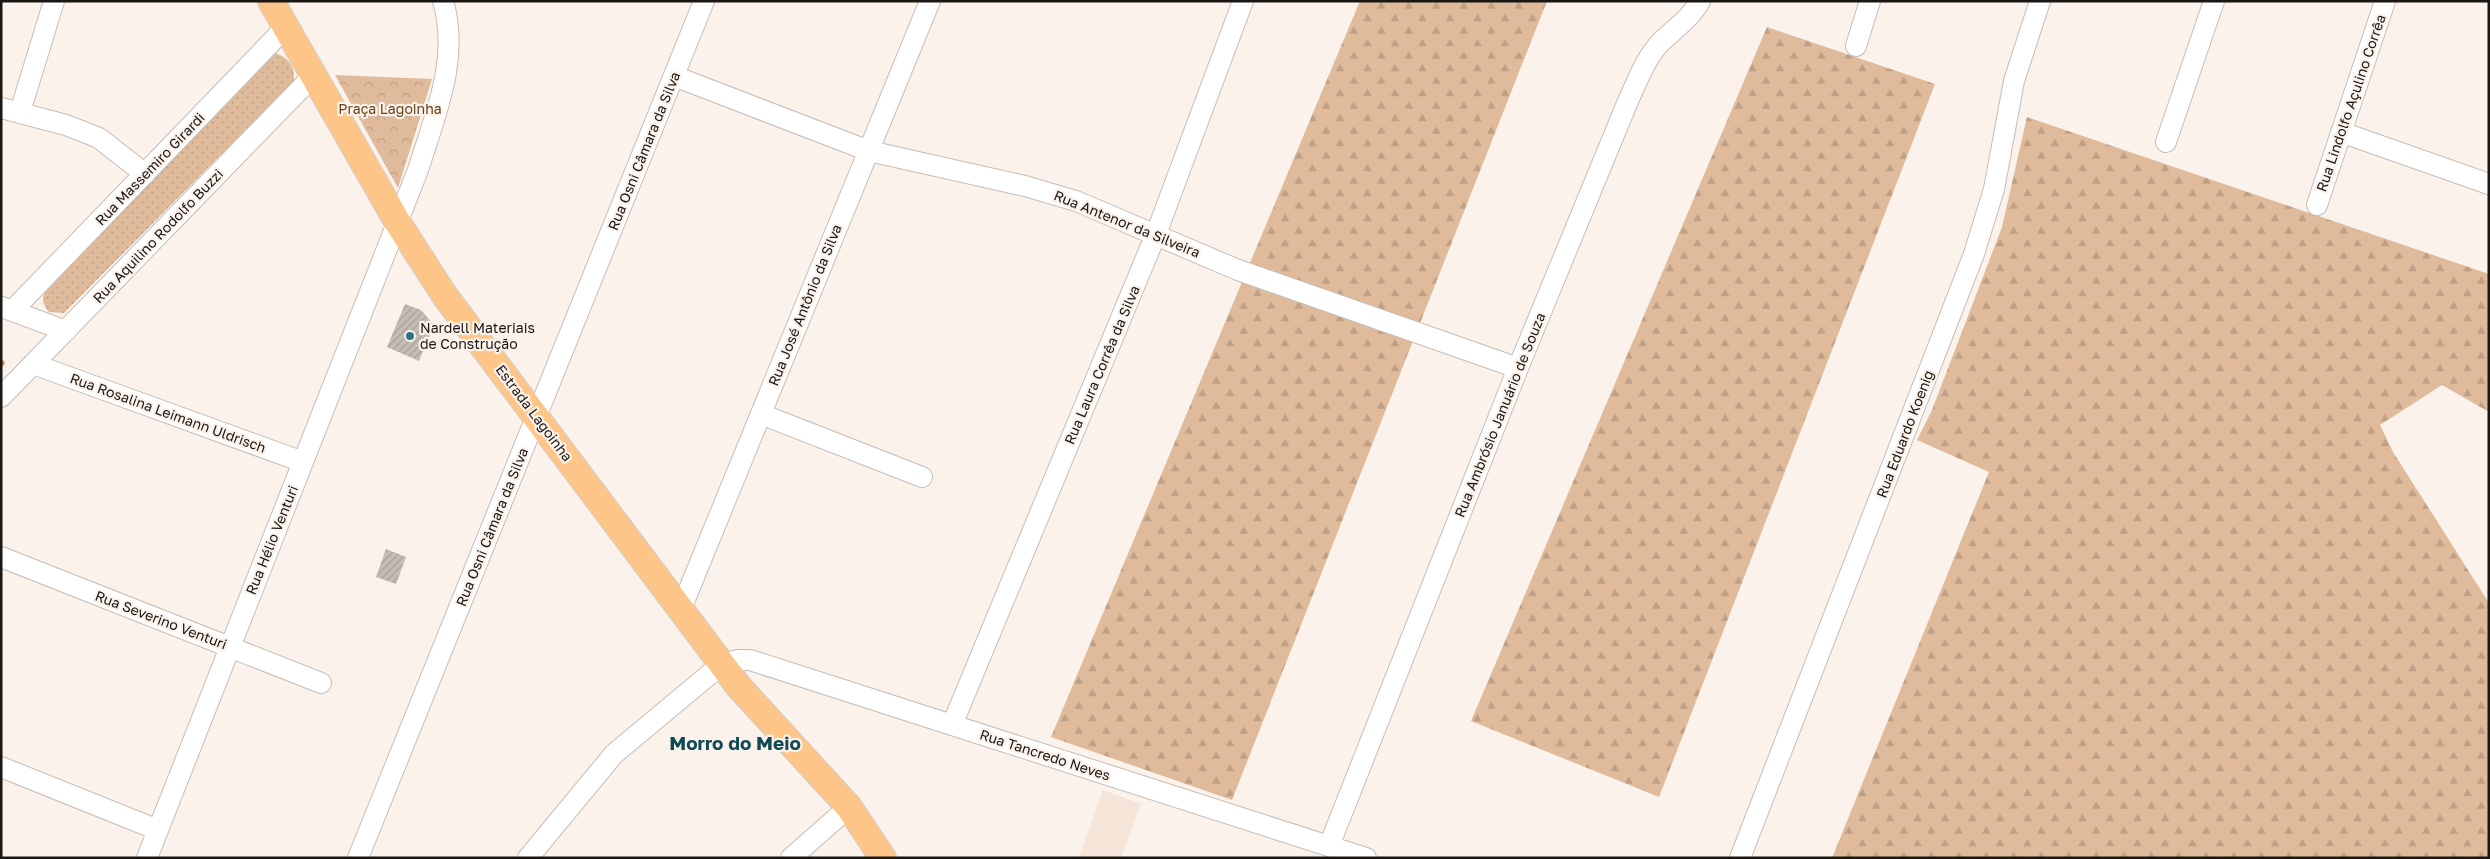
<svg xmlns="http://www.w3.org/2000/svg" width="2490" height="859" viewBox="0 0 2490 859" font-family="'Golos Text',sans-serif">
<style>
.built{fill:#f4e5d8}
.grass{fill:url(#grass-dots)}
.forest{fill:url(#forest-firs)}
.park{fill:url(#park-crowns)}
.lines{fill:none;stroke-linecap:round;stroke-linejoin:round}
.stream{stroke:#d39a65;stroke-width:5.5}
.building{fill:url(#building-hatch)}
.minor-casing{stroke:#c5bdb6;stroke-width:22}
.major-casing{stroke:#d1d0d0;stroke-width:28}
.minor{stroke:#fff;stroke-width:20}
.major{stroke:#fdc588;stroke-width:26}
.poi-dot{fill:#2f7482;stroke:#fbf2eb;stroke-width:2}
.labels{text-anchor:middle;stroke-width:4.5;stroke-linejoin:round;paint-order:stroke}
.street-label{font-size:14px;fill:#191613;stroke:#fbf2eb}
.park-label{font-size:14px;fill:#69421a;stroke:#fbf2eb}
.poi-label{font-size:14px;fill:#191613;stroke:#fbf2eb;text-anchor:start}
.district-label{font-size:19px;font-weight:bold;fill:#104b55;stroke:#fbf2eb}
</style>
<defs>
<pattern id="grass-dots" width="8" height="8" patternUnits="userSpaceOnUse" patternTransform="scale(1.25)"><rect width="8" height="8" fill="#dfbb9c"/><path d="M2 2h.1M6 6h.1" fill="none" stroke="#bfa086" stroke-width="1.8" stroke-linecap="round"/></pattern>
<pattern id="forest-firs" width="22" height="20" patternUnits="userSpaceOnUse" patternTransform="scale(1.25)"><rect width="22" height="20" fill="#dfbb9c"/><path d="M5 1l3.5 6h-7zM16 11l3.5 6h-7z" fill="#bfa086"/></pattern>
<pattern id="park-crowns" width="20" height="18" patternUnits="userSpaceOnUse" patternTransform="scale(1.25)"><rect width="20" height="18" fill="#dfbb9c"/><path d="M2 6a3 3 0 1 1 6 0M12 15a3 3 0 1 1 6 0" fill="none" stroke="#bfa086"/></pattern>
<pattern id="building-hatch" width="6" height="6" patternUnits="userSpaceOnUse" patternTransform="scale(1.25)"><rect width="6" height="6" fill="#c4bcb5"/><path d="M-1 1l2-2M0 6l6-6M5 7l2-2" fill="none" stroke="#a8a19b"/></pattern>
</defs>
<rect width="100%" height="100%" fill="#fbf2eb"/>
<!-- built -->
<path class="built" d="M1103,790L1141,804L1121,858H1079Z"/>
<!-- grass -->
<path class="grass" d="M275,53C289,58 295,66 294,81L64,313L49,312C42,304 41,297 47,289Z"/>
<!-- forest -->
<path class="forest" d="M1360,1H1547L1232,800L1051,737Z
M1767,27L1935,84L1659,797L1471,721Z
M2027,117L2489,274V412L2442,385L2380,425L2393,452L2489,603V858H1832L1989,472L1917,440L1932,410L2002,227Z"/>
<!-- park -->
<path class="park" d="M335,75L432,79L398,188Z"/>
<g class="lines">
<!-- stream -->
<path class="stream" d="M1,364L2,363"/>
</g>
<!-- building -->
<path class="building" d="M405,304L421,310L434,325L419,361L387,347Z
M386,549L406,557L396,584L376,577Z"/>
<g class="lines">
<defs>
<path id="minor" d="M1856,46L1870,1
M674,76L869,151L1025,186L1076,201L1238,270L1518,368
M1,108L66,125L99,138L145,174
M20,112L54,1
M2341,132L2489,184
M2166,142L2214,1
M2317,205L2385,1
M2,307L66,331
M13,310L286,27
M33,364L303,462
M1,397L314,75
M761,414L922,477
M1,557L321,683
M681,609L930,1
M952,725L1156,234L1243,1
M1,767L158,830
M1329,846L1518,368L1628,101C1637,82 1645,59 1660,43C1673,30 1691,18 1700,1
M147,858L418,170C435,115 460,59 443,1
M358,858L704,1
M528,858L614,754L722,664L738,660H750L1366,858
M791,858L849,807
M1740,858L1974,254L1994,189L2014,81L2040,1"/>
<path id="major" d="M271,1L398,223L445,296L739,687L849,807L883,858"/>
</defs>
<!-- minor casing -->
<use href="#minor" class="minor-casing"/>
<!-- major casing -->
<use href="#major" class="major-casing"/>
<!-- minor -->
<use href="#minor" class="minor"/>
<!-- major -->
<use href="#major" class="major"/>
</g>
<!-- markers -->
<circle class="poi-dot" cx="410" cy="336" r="5"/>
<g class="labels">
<!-- street labels -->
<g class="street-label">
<text transform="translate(2351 103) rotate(-71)" y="5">Rua Lindolfo Açulino Corrêa</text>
<text transform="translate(644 151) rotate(-68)" y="5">Rua Osni Câmara da Silva</text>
<text transform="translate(150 169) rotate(-46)" y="5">Rua Massemiro Girardi</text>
<text transform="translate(1127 224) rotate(22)" y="5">Rua Antenor da Silveira</text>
<text transform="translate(158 236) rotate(-46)" y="5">Rua Aquilino Rodolfo Buzzi</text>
<text transform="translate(805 305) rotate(-68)" y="5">Rua José Antônio da Silva</text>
<text transform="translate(1102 365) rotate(-67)" y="5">Rua Laura Corrêa da Silva</text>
<text transform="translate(168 413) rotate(20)" y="5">Rua Rosalina Leimann Uldrisch</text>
<text transform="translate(534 413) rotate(53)" y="5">Estrada Lagoinha</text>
<text transform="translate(1500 415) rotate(-68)" y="5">Rua Ambrósio Januário de Souza</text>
<text transform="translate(1905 434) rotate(-69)" y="5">Rua Eduardo Koenig</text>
<text transform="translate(492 527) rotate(-68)" y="5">Rua Osni Câmara da Silva</text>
<text transform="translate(272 540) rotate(-68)" y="5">Rua Hélio Venturi</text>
<text transform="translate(161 620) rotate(21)" y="5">Rua Severino Venturi</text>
<text transform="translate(1045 755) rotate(18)" y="5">Rua Tancredo Neves</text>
</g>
<!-- park labels -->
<g class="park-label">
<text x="390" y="114">Praça Lagoinha</text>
</g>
<!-- poi labels -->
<g class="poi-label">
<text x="420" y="333">Nardell Materiais<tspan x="420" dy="16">de Construção</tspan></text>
</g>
<!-- district labels -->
<g class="district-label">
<text x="735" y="750">Morro do Meio</text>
</g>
</g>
<!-- border -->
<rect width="2490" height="859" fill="none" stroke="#191613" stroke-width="5"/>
</svg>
